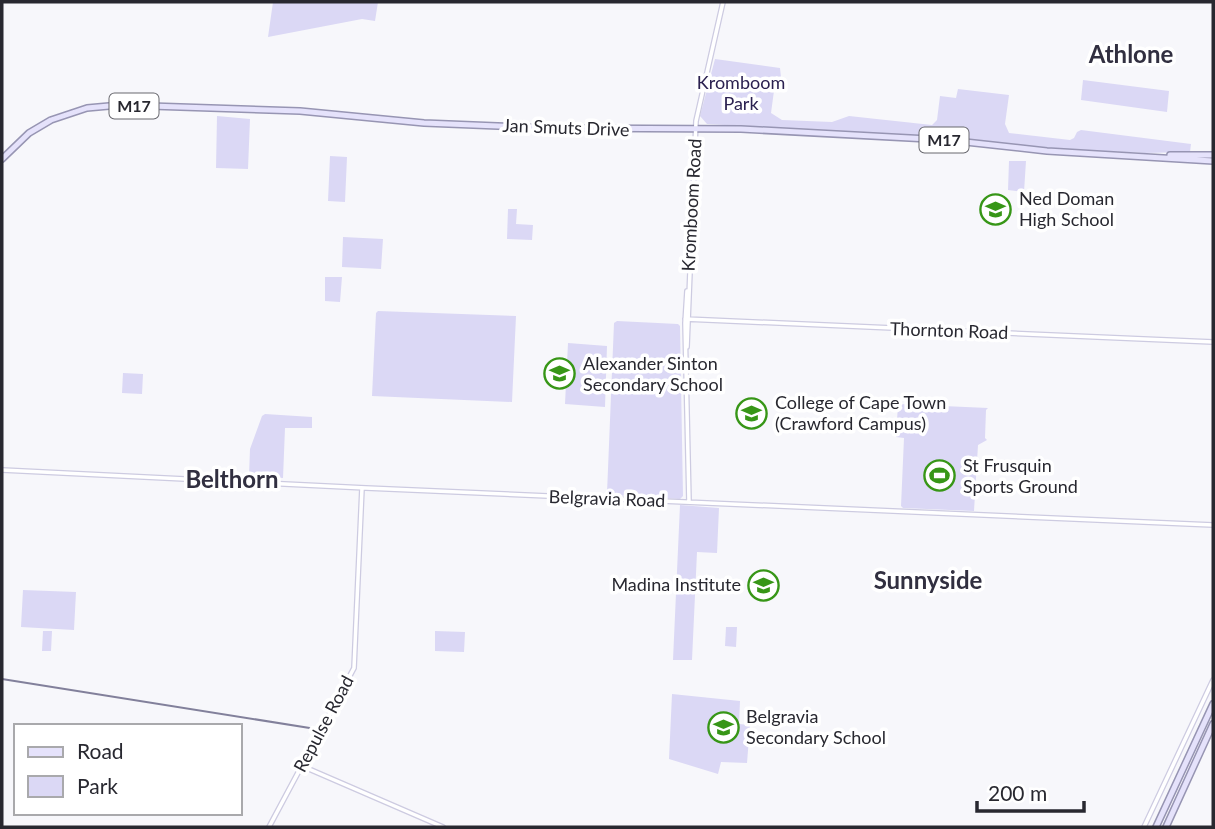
<svg xmlns="http://www.w3.org/2000/svg" width="1215" height="829" viewBox="0 0 1215 829" font-family="Lato,sans-serif">
<style>
.green{fill:#dbd8f5}
.lines{fill:none;stroke-linecap:round;stroke-linejoin:round}
.stream{stroke:#82809b;stroke-width:2}
.minor-casing{stroke:#cdcbe1;stroke-width:6}
.major-casing{stroke:#9795b3;stroke-width:8}
.minor{stroke:#fff;stroke-width:3.5}
.major{stroke:#e5e2fb;stroke-width:5}
.labels{text-anchor:middle;stroke-width:7;stroke-linejoin:round;paint-order:stroke}
.shield{fill:#fff;stroke:#68686e;stroke-width:2}
.shield-label{font-size:16px;font-weight:bold;fill:#282830}
.park-label{font-size:18px;fill:#2b2150;stroke:#fff}
.street-label{font-size:18px;fill:#282830;stroke:#fff}
.poi-label{font-size:18px;fill:#282830;stroke:#fff;text-anchor:start}
.district-label{font-size:24px;font-weight:bold;fill:#312f40;stroke:#fff}
</style>
<rect width="100%" height="100%" fill="#f7f7fb"/>
<!-- green -->
<path class="green" d="M273,2H378L375,21L362,19L268,37Z
M715,59L780,68L781,77L776,76L771,113L782,120L832,122L849,116L932,125L937,120L940,96L956,98L958,89L1009,95L1005,124L1009,133L1070,140L1074,138L1077,132L1081,130L1191,144L1190,152L1145,153L1054,149L943,137L707,124L700,116Z
M1083,80L1169,91L1167,112L1081,100Z
M217,116L250,119L248,169L216,168Z
M330,156L347,157L345,202L328,201Z
M1009,161H1026L1024,192L1008,190Z
M508,209H517L516,224L533,225L532,240L507,239Z
M343,237L383,239L381,269L342,267Z
M325,277H342L340,302L325,301Z
M378,311L516,316L512,402L372,396L376,313Z
M617,321L678,324L680,326L683,496L680,499L609,495L607,493L614,323Z
M568,343L607,346L605,407L565,404Z
M123,373L143,374L142,394L122,393Z
M898,404L988,408L986,410L985,438L987,440L978,445L974,511L903,508L901,506L904,438L896,437Z
M265,414L312,417V428H285L283,478L249,476L250,449L262,416Z
M680,505L719,508L717,553L697,552L692,660H673Z
M23,590L76,592L74,630L21,627Z
M726,627H737L736,647L725,646Z
M43,631H52L51,651H42Z
M435,631L465,632L464,652L435,651Z
M672,694L740,701L739,724L750,725L747,763L721,762L718,774L669,759Z"/>
<g class="lines">
<!-- stream -->
<path class="stream" d="M2,679L316,729"/>
<defs>
<path id="minor" d="M687,291L685,323L689,502
M685,319L1213,342
M687,347L696,121L723,2
M2,470L366,488L1213,525
M302,766L443,827
M269,827L354,668L362,488
M1144,827L1213,680"/>
<path id="major" d="M1170,155H1213
M2,159L29,133L51,120L87,108L120,105L300,111L424,123L551,128L741,129L947,140L1047,151L1213,161
M1156,827L1213,704
M1166,827L1213,724"/>
</defs>
<!-- minor casing -->
<use href="#minor" class="minor-casing"/>
<!-- major casing -->
<use href="#major" class="major-casing"/>
<!-- minor -->
<use href="#minor" class="minor"/>
<!-- major -->
<use href="#major" class="major"/>
</g>
<!-- icons -->
<defs>
<symbol id="school-ring" viewBox="-11 -11 22 22"><circle r="9.5" fill="#fff" stroke="#379617" stroke-width="1.5"/><path d="M0-5L7-2L0 1L-7-2ZM-4 1L0 2.5L4 1V4Q0 6-4 4Z" fill="#379617"/></symbol>
<symbol id="university-ring" viewBox="-11 -11 22 22"><circle r="9.5" fill="#fff" stroke="#379617" stroke-width="1.5"/><path d="M0-5L7-2L0 1L-7-2ZM-4 1L0 2.5L4 1V4Q0 6-4 4Z" fill="#379617"/></symbol>
<symbol id="stadium-ring" viewBox="-11 -11 22 22"><circle r="9.5" fill="#fff" stroke="#379617" stroke-width="1.5"/><path d="M0-5a6.5 5 0 1 0 0 10a6.5 5 0 1 0 0-10ZM-3.5-1.8h7v3.6h-7Z" fill="#379617"/></symbol>
</defs>
<g fill-rule="evenodd">
<use href="#school-ring" x="978" y="192" width="35" height="35"/>
<use href="#school-ring" x="542" y="356" width="35" height="35"/>
<use href="#university-ring" x="734" y="396" width="35" height="35"/>
<use href="#stadium-ring" x="922" y="458" width="35" height="35"/>
<use href="#university-ring" x="746" y="568" width="35" height="35"/>
<use href="#school-ring" x="706" y="710" width="35" height="35"/>
</g>
<g class="labels">
<!-- shield labels -->
<g class="shield">
<rect x="109.5" y="93.5" width="49" height="25" rx="5"/>
<rect x="919.5" y="127.5" width="49" height="25" rx="5"/>
</g>
<g class="shield-label">
<text x="134" y="112">M17</text>
<text x="944" y="146">M17</text>
</g>
<!-- park labels -->
<g class="park-label">
<text x="741" y="89">Kromboom<tspan x="741" dy="21">Park</tspan></text>
</g>
<!-- street labels -->
<g class="street-label">
<text transform="translate(566 128) rotate(2)" y="6">Jan Smuts Drive</text>
<text transform="translate(692 205) rotate(-87)" y="6">Kromboom Road</text>
<text transform="translate(949 331) rotate(2)" y="6">Thornton Road</text>
<text transform="translate(607 499) rotate(2)" y="6">Belgravia Road</text>
<text transform="translate(324 724) rotate(-62)" y="6">Repulse Road</text>
</g>
<!-- poi labels -->
<g class="poi-label">
<text x="1019" y="205">Ned Doman<tspan x="1019" dy="21">High School</tspan></text>
<text x="583" y="370">Alexander Sinton<tspan x="583" dy="21">Secondary School</tspan></text>
<text x="775" y="409">College of Cape Town<tspan x="775" dy="21">(Crawford Campus)</tspan></text>
<text x="963" y="472">St Frusquin<tspan x="963" dy="21">Sports Ground</tspan></text>
<text x="741" y="591" text-anchor="end">Madina Institute</text>
<text x="746" y="723">Belgravia<tspan x="746" dy="21">Secondary School</tspan></text>
</g>
<!-- district labels -->
<g class="district-label">
<text x="1131" y="63">Athlone</text>
<text x="232" y="488">Belthorn</text>
<text x="928" y="589">Sunnyside</text>
</g>
</g>
<!-- border -->
<rect width="1215" height="829" fill="none" stroke="#282830" stroke-width="7"/>
<!-- legend -->
<rect x="14" y="724" width="228" height="91" fill="#ffffff" stroke="#a9a9ac" stroke-width="2"/>
<rect x="28" y="747" width="35" height="10" fill="#e5e2fb" stroke="#a9a9ac" stroke-width="2"/>
<text x="77" y="759" font-size="21" fill="#282830">Road</text>
<rect x="28" y="776" width="35" height="21" fill="#dbd8f5" stroke="#a9a9ac" stroke-width="2"/>
<text x="77" y="794" font-size="21" fill="#282830">Park</text>
<!-- scale -->
<path d="M977 801v10h107v-10" fill="none" stroke="#282830" stroke-width="3.5"/>
<text x="988" y="801" font-size="21" fill="#282830" stroke="#ffffff" stroke-width="5" paint-order="stroke">200 m</text>
</svg>
